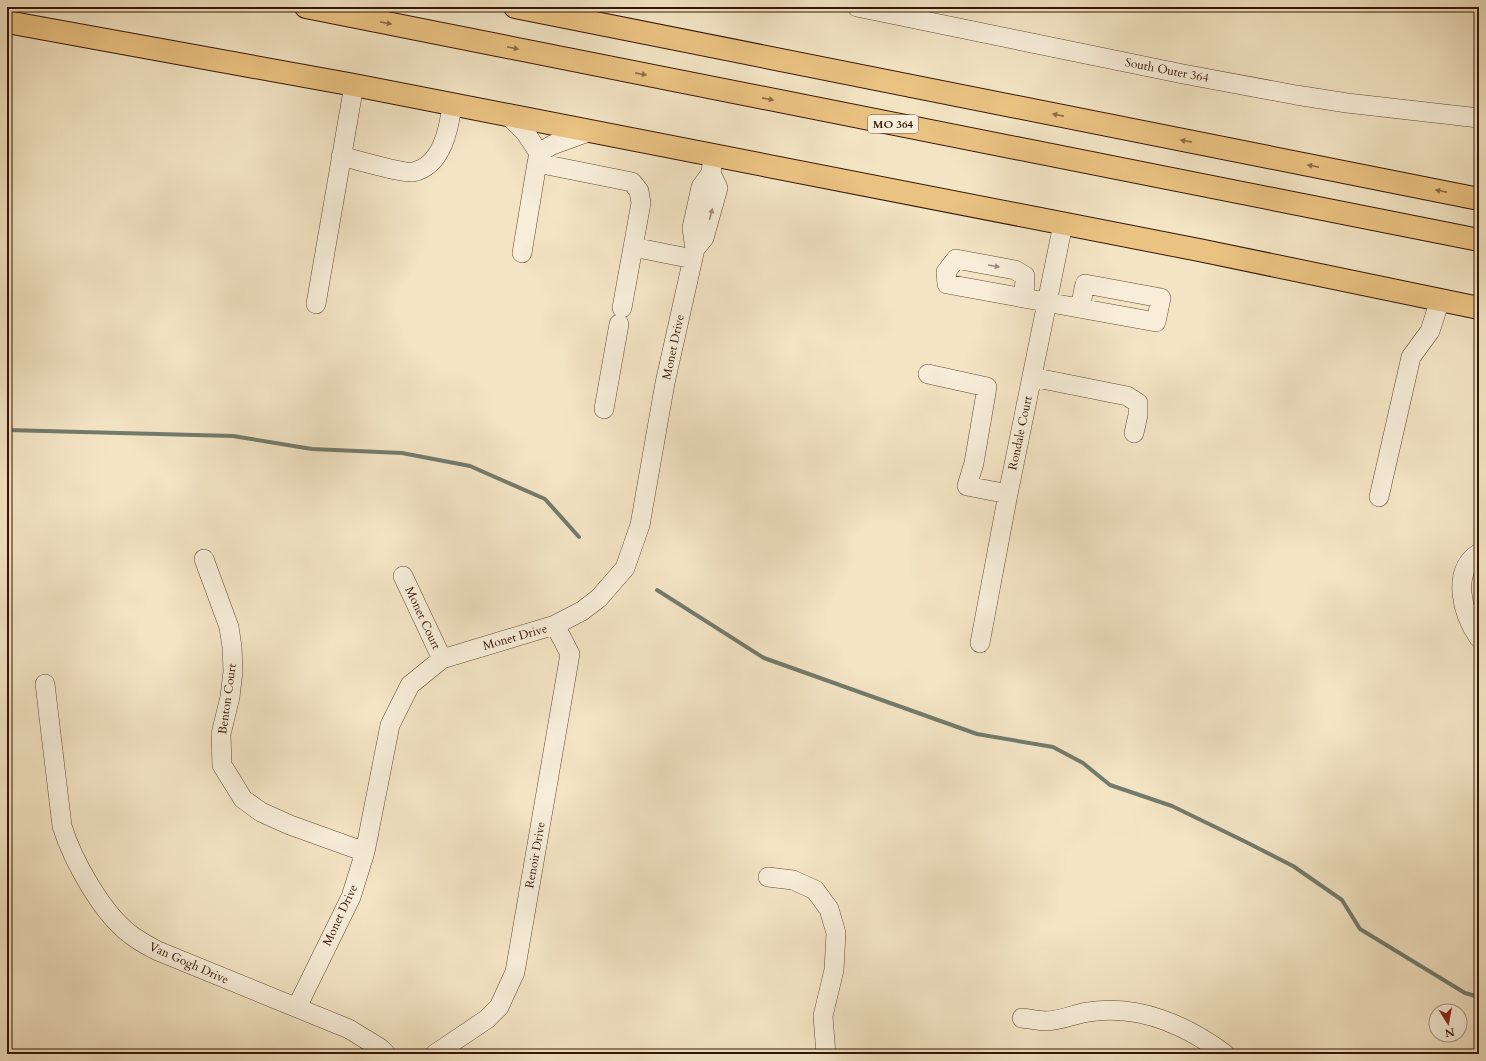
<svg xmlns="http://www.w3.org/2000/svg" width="1486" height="1061" viewBox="0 0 1486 1061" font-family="Cardo,serif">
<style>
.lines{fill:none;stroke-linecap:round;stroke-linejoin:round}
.stream{stroke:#727b6c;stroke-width:4}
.minor-casing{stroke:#644a34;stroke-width:20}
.major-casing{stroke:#341604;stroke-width:24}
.highway-casing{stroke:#341604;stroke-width:24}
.minor{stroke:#f7edd9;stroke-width:19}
.major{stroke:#eac282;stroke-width:22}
.highway{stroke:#eac282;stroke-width:22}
.oneway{fill:#8f6c43}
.oneway2{fill:#9f8c79}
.labels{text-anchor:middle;stroke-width:4;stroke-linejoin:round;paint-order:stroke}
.shield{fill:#f7edd9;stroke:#6e5644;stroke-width:1}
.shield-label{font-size:11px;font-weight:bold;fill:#341604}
.street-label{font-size:12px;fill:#341604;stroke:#f7edd9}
</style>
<rect width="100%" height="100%" fill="#f3e4c4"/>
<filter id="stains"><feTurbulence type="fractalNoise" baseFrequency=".005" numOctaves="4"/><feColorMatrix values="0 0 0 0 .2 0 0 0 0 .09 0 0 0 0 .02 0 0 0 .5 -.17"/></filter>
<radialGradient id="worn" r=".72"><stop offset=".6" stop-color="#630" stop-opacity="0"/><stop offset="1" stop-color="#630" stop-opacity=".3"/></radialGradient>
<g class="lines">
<!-- stream -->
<path class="stream" d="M7,430L233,436L312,449L402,453L470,466L545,499L579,537
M657,590L764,658L977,734L1053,747L1083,763L1110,785L1172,806L1244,841L1293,866L1342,900L1360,929L1465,993L1479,997"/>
<defs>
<path id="minor" d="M857,7L1183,74L1296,95L1347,103L1479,118
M509,116L525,132L539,153L537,163L632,182L639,191L641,203L622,308
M539,153L552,145L588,132
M341,156C353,159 405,174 413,172C442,166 449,129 452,105
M633,247L693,259
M695,249L704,238L718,188L711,173
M522,253L537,163
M1024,298L1025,276L1015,270L956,259L946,272L947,284L1156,322L1161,298L1085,284L1080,308
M316,304L354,85
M928,374L987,387L974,463L967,486L1008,494
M1032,377L1127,396L1138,403V415L1134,433
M604,409L619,324
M1379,497L1411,357L1430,331L1440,300
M1479,553C1450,572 1463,615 1479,638
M204,559L229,627L232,647L233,671L230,697L221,734L222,765L243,799L261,812L290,825L365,852
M403,576L442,659
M980,643L1008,494L1063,224
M45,684L62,826C73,861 103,916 134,937C141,942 150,947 158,951L349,1029L380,1048L386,1054
M768,877L793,880L815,890L829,909L836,933L834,970L823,1016L826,1054
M297,1007L351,897L365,852L390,725L410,685L442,659L555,625L582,611L599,598L625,568L640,525L665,383L695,249L692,228L701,187L711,173L713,157
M1022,1018C1030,1019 1039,1021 1046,1021C1060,1021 1075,1014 1088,1012C1138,1004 1186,1025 1225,1054
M435,1054L487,1019L499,1007L515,972L570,654L555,625"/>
<path id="major" d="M7,22L354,85L1199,250L1479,308"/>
<path id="highway" d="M306,7L1479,240
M515,7L1479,199"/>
</defs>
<!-- minor casing -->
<use href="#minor" class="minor-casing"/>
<!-- major casing -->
<use href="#major" class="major-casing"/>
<!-- highway casing -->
<use href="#highway" class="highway-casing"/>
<!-- minor -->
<use href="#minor" class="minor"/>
<!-- major -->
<use href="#major" class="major"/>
<!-- highway -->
<use href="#highway" class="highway"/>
</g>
<!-- one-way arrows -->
<defs><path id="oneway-solid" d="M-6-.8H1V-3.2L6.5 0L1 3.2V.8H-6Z"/></defs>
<g class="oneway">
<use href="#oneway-solid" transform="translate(386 23) rotate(11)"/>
<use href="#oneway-solid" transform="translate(513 48) rotate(11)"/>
<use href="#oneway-solid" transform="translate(641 74) rotate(11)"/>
<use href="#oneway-solid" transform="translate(768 99) rotate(11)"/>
<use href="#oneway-solid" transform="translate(1058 115) rotate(-169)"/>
<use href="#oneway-solid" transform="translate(1186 141) rotate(-169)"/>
<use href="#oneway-solid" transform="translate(1313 166) rotate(-169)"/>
<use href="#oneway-solid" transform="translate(1441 191) rotate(-169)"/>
</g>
<g class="oneway2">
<use href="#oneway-solid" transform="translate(711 214) rotate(-75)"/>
<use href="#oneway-solid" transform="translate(994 266) rotate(10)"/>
</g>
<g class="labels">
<!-- shield labels -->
<rect class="shield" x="868" y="115" width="50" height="18" rx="3"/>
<g class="shield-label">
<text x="893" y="128">MO 364</text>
</g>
<!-- street labels -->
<g class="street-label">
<text transform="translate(1167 70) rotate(11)" y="4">South Outer 364</text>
<text transform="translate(673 347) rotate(-78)" y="4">Monet Drive</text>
<text transform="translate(1020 433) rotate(-78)" y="4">Rondale Court</text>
<text transform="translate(423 618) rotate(65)" y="4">Monet Court</text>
<text transform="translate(515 637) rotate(-16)" y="4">Monet Drive</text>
<text transform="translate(227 699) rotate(-82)" y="4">Benton Court</text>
<text transform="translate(535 855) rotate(-80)" y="4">Renoir Drive</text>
<text transform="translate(340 915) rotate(-65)" y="4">Monet Drive</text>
<text transform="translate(189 963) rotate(24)" y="4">Van Gogh Drive</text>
</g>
</g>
<!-- margin -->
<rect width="1486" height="1061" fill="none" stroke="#f3e4c4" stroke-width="24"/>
<rect x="8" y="8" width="1470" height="1045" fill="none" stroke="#341604" stroke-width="2"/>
<rect x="12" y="12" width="1462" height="1037" fill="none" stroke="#341604"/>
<!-- north arrow -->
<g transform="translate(1448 1023) rotate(169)"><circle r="19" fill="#f7edd9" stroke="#a99784"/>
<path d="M0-3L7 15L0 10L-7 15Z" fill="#8f2418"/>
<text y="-6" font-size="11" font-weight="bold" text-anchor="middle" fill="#341604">N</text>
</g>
<rect width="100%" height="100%" filter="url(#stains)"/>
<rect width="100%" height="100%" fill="url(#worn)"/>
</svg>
